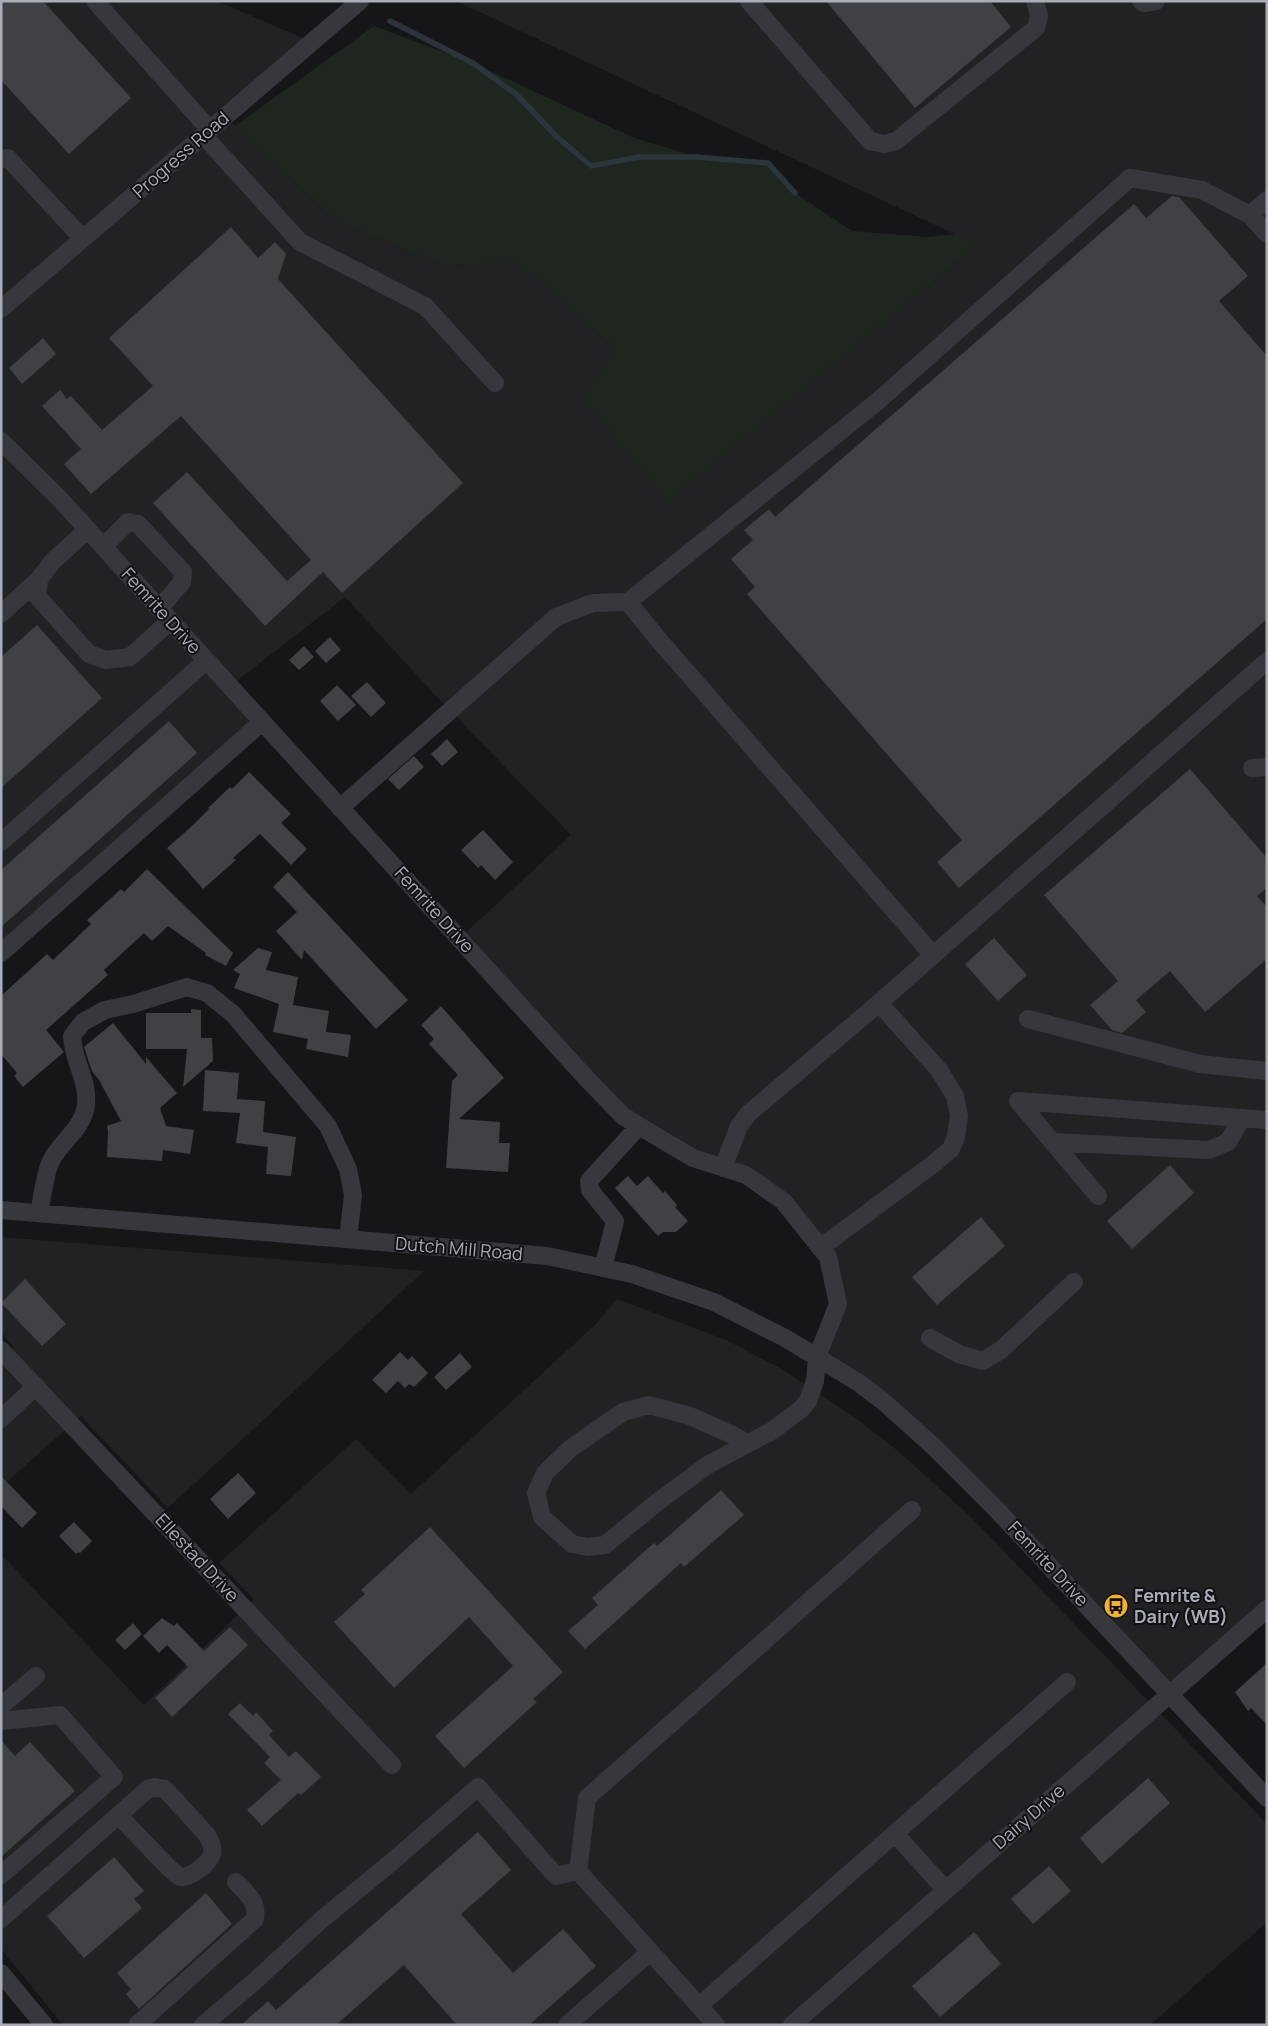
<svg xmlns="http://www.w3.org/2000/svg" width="1268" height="2026" viewBox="0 0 1268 2026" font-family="Manrope,sans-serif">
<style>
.built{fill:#222225}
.green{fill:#1e261f}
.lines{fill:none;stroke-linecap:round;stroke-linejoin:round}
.stream{stroke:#2c353c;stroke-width:5.5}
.building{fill:#404145}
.minor{stroke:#37383d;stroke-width:18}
.labels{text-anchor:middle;stroke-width:4;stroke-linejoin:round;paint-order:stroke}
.street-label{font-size:18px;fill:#a8adb8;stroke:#111113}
.poi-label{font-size:18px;font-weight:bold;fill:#a8adb8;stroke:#111113;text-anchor:start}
</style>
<rect width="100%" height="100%" fill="#161618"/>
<!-- built -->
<path class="built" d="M1,1H217L312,42L226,117L336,222L443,265L518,262L615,349L668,501L978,245L456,1H1267V1609L1170,1693L933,1446L817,1357L838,1304L828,1257L783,1201L639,1126L460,938L571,835L435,695L345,597L230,686L262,722L1,953Z
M1,1237L424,1271L168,1508L81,1416L1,1487V1358L14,1347L1,1332Z
M617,1299L726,1340L782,1369L857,1419L898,1451L971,1517L1267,1824V1922L1150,2025H63L1,1949V1554L144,1705L254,1599L219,1563L356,1439L411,1494L597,1323Z"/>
<!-- green -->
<path class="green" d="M374,26L473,63L632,137L697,157L768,163L795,193L852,231L927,237L956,234L978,245L668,502L582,398L615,349L518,263L443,265L336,222L235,126Z"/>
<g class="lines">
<!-- stream -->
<path class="stream" d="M390,21L473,63L517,95L556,136L591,166L639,157H697L768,163L795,193"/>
</g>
<!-- building -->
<path class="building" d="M1,1H43L131,98L69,154L1,80Z
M826,1H990L1011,27L915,108Z
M1172,196L1179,197L1248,276L1219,301L1267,356V619L959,888L937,862L962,840L747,594L755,587L731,559L753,540L744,530L769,509L775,517L1134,204L1146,218Z
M231,227L258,258L275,242L286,254L278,279L463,483L342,593L323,572L265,626L153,503L187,472L287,581L311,560L181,416L91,494L64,464L81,449L42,406L60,390L67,399L71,396L102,430L153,386L109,338Z
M43,338L56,354L22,384L9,368Z
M37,625L102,698L1,788V657Z
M330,637L341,650L326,663L315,651Z
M304,646L314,657L299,670L289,660Z
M367,682L386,703L371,717L351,696Z
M337,685L356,705L338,721L320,701Z
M169,721L197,753L1,927V870Z
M447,739L458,752L442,766L431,754Z
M414,756L424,767L399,790L388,779Z
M1190,769L1267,858V888L1257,896L1267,907V959L1205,1012L1170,971L1136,1000L1146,1012L1122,1033L1112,1030L1090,1005L1118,981L1044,895Z
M249,772L291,814L281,823L307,849L291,865L260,834L233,858L236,860L203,889L167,848L191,827L209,809L208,808L230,787L232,789Z
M483,830L513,862L495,880L481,865L478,868L461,850Z
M147,869L233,953L226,966L205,955L206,953L168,926L152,941L144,933L104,970L108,975L46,1030L64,1052L23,1087L14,1076L17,1073L1,1054V996L47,954L53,960L91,924L87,920L121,889L124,892Z
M288,872L408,1000L376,1029L304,950L302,960L276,931L297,912L273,887Z
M994,938L1027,975L998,1001L965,964Z
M258,948L272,952L266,970L298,977L293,1005L329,1011L326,1032L351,1035L348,1057L306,1049L308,1039L273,1032L279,1004L234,988L240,974L233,970Z
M441,1006L504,1078L459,1119L500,1122L499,1143H510L508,1172L446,1168L452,1081L458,1075L429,1044L434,1039L421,1025Z
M191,1009L201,1010V1038H212L213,1061L183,1087L187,1049H146V1013H191Z
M113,1023L146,1064V1057L177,1093L160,1108L166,1126L194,1130L190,1154L163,1150L162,1161L107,1157L108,1132L107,1126L121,1121L99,1080L92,1071L84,1047Z
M205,1070L239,1073L237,1099L265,1101L263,1132L296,1137L291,1176L266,1174L268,1147L236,1143L240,1113L203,1111Z
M1170,1165L1194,1193L1132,1249L1107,1221Z
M628,1176L637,1186L648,1176L663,1193L665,1191L677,1205L675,1207L688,1221L676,1232H663L658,1236L615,1188Z
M981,1217L1005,1246L937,1305L912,1277Z
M25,1279L66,1324L42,1346L1,1303Z
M400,1352L408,1360L412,1356L428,1373L414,1387L409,1384L405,1388L398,1381L386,1393L372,1380Z
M460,1353L472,1367L446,1390L434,1377Z
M238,1473L256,1493L228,1519L210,1499Z
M1,1476L37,1513L22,1528L1,1506Z
M721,1490L744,1515L684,1567L681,1563L585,1649L568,1631L598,1605L592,1598L654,1543L657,1546Z
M74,1522L92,1541L80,1553L79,1552L76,1554L59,1536Z
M430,1527L563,1672L533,1699L537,1702L464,1768L435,1736L513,1666L469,1617L394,1688L334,1622L365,1594L361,1590Z
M162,1618L174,1626L177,1623L204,1651L230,1627L248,1645L172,1717L155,1698L188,1667L167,1645L159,1653L143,1636Z
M133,1623L142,1634L125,1650L115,1640Z
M1267,1663V1725L1251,1708L1248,1711L1235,1692Z
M240,1703L253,1716L256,1712L273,1731L269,1735L289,1757L296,1751L321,1777L301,1795L298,1793L262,1826L247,1810L281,1780L264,1763L270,1757L228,1714Z
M1,1740L15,1756L30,1742L75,1791L1,1857Z
M1148,1778L1170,1803L1102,1864L1080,1838Z
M478,1832L511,1870L461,1914L513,1973L563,1929L596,1966L529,2025H457L404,1965L336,2025H241L268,2001L276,2010Z
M114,1857L144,1891L134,1899L142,1908L84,1958L47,1916Z
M1049,1866L1071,1891L1033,1924L1011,1899Z
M206,1893L232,1924L139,2009L126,1994L131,1989L117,1973Z
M974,1932L1001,1964L940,2017L912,1986Z"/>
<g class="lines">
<!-- minor -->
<path class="minor" d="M95,1L210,130
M749,1L870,141L884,144L896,141L1036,28L1039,16L1035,1
M1141,1L1144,3L1156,1
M204,136L300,242L425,306L495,383
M1,159L8,158L83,239
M1250,215L1267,234
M1,309L360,1
M1,441L59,498L587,1079L623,1116L639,1126L693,1158L746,1175L783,1201L828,1257L838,1304L817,1357L815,1381L808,1401L801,1409L772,1431L747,1444L706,1466L655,1504L605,1545L588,1547L572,1544L542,1517L536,1493L545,1473L571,1448L623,1412L649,1405L690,1416L735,1436L747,1444
M87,530L53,561L39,579L37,596L89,654L106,660L130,657L170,621
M103,547L128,522L138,524L183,572L182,582L159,609
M1,614L39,579
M1252,768L1267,767
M340,808L556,617L593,603L628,602
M1,842L206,661
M1,953L262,722
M933,955L658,639L628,602L878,401L1130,178L1202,190L1250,215L1267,200
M1028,1019L1200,1064L1267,1071
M1053,1142L1209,1150L1228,1142L1242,1118
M723,1168L739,1126L748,1114L879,1003L1267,661
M1098,1196L1018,1101L1267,1120
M1,1210L547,1256L632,1274L714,1302L787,1339L859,1383L884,1402L933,1446L996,1509L1267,1798
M39,1213C42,1200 45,1172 51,1161C60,1142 80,1131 85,1110C91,1083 73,1063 72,1036L83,1022L105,1010L133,1004L187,987L207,993L233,1014L328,1126L348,1169L353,1195L348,1239
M820,1248L932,1165L951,1149L956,1137L959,1116L955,1096L939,1070L879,1003
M603,1268L615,1221L590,1190L589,1181L639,1126
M930,1338L959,1354L983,1361L1001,1350L1074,1282
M1,1350L392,1765
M1,1419L36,1386
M1,1706L36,1676
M1,1721L60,1715L114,1777L1,1875
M895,1834L946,1890
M1,1919L148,1789L155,1787L165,1789L207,1835C210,1841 214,1848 212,1854C210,1863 189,1879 180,1877L169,1868L118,1815
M1,1973L44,2025
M699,2006L1067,1682
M137,2025L255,1919C258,1901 247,1894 236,1882
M203,2025L255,1981L320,1921L394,1860L478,1787L556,1876L578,1871
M567,2025L650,1952
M716,2025L578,1871L587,1798L912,1510
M792,2025L1267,1609"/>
</g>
<!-- icons -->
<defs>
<symbol id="bus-disc" viewBox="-11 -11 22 22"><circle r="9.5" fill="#f2b134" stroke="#111113"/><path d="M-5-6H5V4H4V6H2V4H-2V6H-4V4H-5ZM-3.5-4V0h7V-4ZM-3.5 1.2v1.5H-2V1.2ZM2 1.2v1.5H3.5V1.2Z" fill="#111"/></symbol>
</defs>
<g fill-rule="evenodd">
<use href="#bus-disc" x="1102" y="1592" width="28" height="28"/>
</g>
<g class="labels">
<!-- street labels -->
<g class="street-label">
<text transform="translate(181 155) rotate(-41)" y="6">Progress Road</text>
<text transform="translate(161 611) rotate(48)" y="6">Femrite Drive</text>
<text transform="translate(434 910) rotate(48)" y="6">Femrite Drive</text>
<text transform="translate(459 1249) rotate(5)" y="6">Dutch Mill Road</text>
<text transform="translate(197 1558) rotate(47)" y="6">Ellestad Drive</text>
<text transform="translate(1048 1564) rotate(47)" y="6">Femrite Drive</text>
<text transform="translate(1029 1817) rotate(-41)" y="6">Dairy Drive</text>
</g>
<!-- poi labels -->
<g class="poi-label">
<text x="1134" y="1602">Femrite &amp;<tspan x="1134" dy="21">Dairy (WB)</tspan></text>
</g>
</g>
<!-- border -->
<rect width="1268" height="2026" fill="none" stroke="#a8adb8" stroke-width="5"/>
</svg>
